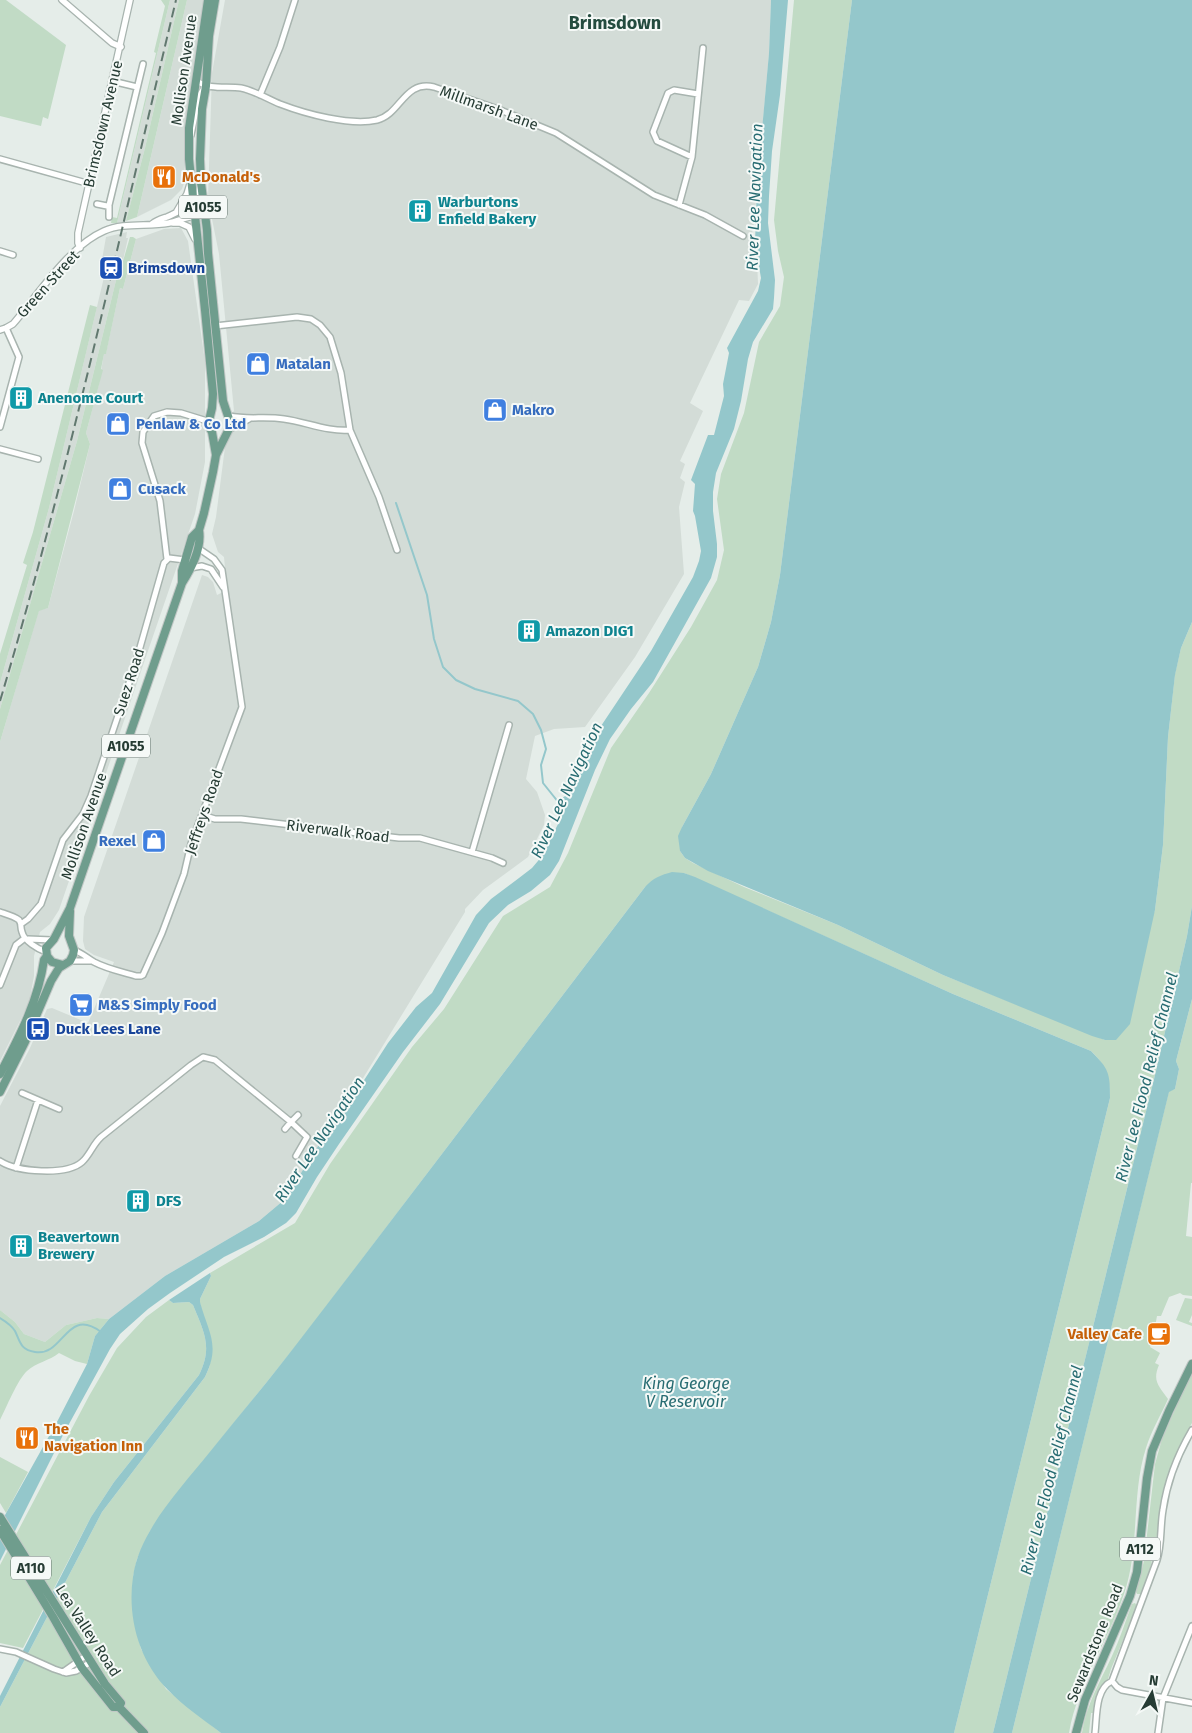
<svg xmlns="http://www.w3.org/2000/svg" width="1192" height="1733" viewBox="0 0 1192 1733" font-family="'Fira Sans',sans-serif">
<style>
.built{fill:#d3dcd7}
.green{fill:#c1dbc5}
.water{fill:#94c7cb}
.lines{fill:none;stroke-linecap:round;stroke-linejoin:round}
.stream{stroke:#94c7cb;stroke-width:2}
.minor-casing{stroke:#a8b4af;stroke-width:8}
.tertiary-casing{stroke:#a8b4af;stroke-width:8}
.primary-casing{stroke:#c2c8c6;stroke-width:10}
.minor{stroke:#fff;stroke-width:5}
.tertiary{stroke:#fff;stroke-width:5.5}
.primary{stroke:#6f9d8d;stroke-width:8}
.rail{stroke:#61786f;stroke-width:2;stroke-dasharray:10 5;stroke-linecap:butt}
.labels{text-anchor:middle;stroke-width:4;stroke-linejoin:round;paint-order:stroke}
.shield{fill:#f5f9f7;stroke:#64756e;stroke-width:1}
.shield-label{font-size:14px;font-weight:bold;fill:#263c34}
.street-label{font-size:15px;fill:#263c34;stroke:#f5f9f7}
.food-label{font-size:15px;font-weight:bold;fill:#c56008;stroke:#f5f9f7;text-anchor:start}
.culture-label{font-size:15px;font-weight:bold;fill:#0d838f;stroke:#f5f9f7;text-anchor:start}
.transit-label{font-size:15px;font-weight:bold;fill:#164399;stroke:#f5f9f7;text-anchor:start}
.shop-label{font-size:15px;font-weight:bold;fill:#366cbe;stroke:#f5f9f7;text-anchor:start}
.water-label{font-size:16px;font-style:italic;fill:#276c72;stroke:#f5f9f7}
.quarter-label{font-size:18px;font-weight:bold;fill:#244c3f;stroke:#f5f9f7}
</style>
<rect width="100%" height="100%" fill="#e5ede9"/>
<!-- built -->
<path class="built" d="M170,0H179L145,148L126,221L117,223Z
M187,0H206L197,50L187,118L184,183L182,189L171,200L137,217Z
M225,0H771L769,53L754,223L750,244L757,258L758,284L749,301L739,300L690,403L703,411L680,461L685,464L680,478L685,482L679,507L684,574L635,657L585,727L554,729L535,736L526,779L537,792L545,815L544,825L528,857L483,890L465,909V912L341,1114L325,1135L284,1200L259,1221L165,1276L109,1319L97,1318L66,1325L45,1342L24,1334L15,1322L0,1310V1106L30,1048L47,1009L52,1008L88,1023L114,962L94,955L85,949L83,941L84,917L202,575L208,577L213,582L217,595L227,590L224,557L218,552L212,534L216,517L229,416L234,411L219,254L208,199L212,73Z
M181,228L188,241L205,362V462L195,514L59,910L50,924L40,932L34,956V976L29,1003L0,1061V742L39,610L48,608L74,511L90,444L86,433L99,384L104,353H106L120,288L123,289L136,239L164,229Z
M127,232L126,238H128L121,269L119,268L77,441L0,709V683L49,508L105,273L100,271L106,237Z"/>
<!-- green -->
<path class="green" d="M0,0H6L66,45L48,119L43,117L41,126L0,116Z
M161,0H170L117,223H111L112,217L117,218L156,53L154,52L165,6Z
M179,0H187L137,217L126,221L145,148Z
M794,0H852L780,575L771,622L758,667L711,774L682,827L680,851L685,858L693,863L744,887L838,925L943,975L1105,1040L1155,910L1163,845L1168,737L1175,674L1181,648L1192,622V906L1187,936L1156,1071L993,1733H954L1110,1098C1110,1078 1106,1065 1091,1051L953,994L684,873L645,887L299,1342L175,1496L150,1531L137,1559L133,1577V1614L141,1649L166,1689L221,1733H0V1707L102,1512L205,1377L209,1368L212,1354L200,1303V1299L211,1276L210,1273L295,1223L330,1164L412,1047L444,1009L503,916L550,887L568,853L611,748L649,693L691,627L717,580L724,550L717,499L721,474L744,413L759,342L780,306L784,277L778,251L774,220Z
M130,237H133L136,239L123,289L120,288L106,354H104L101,369L103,370L86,433L90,444L48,608L39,611L0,742V709L77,441L119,268H121Z
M90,305L97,307L49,508L0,683V654L27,565L23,563L33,532Z
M1192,999V1183H1191L1186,1236L1192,1237V1296L1183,1295L1180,1293L1169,1297L1161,1316H1157L1152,1343L1150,1347L1160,1353L1155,1363L1159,1365C1152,1381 1159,1386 1168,1399C1161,1415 1151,1431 1146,1448C1132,1491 1139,1541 1127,1584C1113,1635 1078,1680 1069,1733H1012L1169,1091L1175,1089L1179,1069L1176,1061Z
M1185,1298L1192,1299V1315L1189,1322L1192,1323V1326L1176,1320Z
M169,1300L173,1303L189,1302L193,1305C204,1332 213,1347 199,1375L114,1482L91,1517L23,1648L0,1643V1565L89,1396L117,1348L146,1317Z
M0,1310L15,1322L24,1334L45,1342L66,1325L97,1318L109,1319L95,1336L87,1364L75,1361L59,1353C49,1361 37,1362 27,1371C18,1379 6,1408 0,1420Z
M1192,1371V1423L1184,1437L1168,1477L1161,1505L1156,1541L1150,1569L1141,1594H1137L1136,1592L1144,1561L1155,1464L1162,1439Z
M0,1457L28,1472L6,1513L0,1503Z
M1135,1603L1137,1606L1111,1669L1108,1679L1100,1694L1097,1713H1091L1089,1733H1082C1086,1705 1100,1682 1112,1656C1120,1639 1125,1622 1132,1604Z"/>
<!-- water -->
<path class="water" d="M771,0H788L780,95L772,151L769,196L768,223L775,280L774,298L773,309L753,342L748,359L741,401L734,429L716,473L713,492V511L717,544V557L711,578L653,682L631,709L610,739L595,770L559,861L550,875L531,891L508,905L489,923L440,1004L403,1052L339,1144L317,1177L296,1213L286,1223L264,1237L224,1257L170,1293L148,1309L120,1334L110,1349L63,1435L0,1561V1524L58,1420L87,1364L95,1336L109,1319L165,1276L259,1221L284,1200L325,1135L359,1088L388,1043L416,1007L432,993L476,915L491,899L519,878L532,868L543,855L558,824L557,807L562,798L570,793L591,741L651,651L693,577L699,561L701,551L695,516L693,511L695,484L691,480L708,435H714L724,396L723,384L729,353L727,348L758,291L761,278L755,243L757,185L769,53Z
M852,0H1192V622L1181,648L1175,675L1168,737L1163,845L1155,910L1130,1024L1116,1040H1105L1092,1036L943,975L838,925L708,871L685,858L680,851L678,836L682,827L711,774L758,667L771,622L780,575Z
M672,872L684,873L695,877L953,994L1091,1051C1109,1069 1110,1073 1110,1098L954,1733H221C203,1719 183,1706 168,1690C139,1661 127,1617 133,1577C139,1531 181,1488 209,1453C239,1416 270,1379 299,1341C415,1190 530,1038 645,887C653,878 661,875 672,872Z
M1192,906V999L1176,1061L1179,1069L1175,1089L1169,1092L1012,1733H993L1156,1071L1187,936Z
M210,1273L211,1276L200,1299V1302C208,1332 221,1345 205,1377L102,1512L0,1707V1696L91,1517L114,1482L199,1375C213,1347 204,1332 193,1305L189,1302L173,1303L169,1300Z"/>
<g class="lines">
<!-- stream -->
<path class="stream" d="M396,503L427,595L434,639L443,667L456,680L475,689L518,701L533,714L541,730L546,749L541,765L543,783L559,803
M0,1318C5,1321 12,1326 15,1331C20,1341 20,1350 35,1352C64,1357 66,1306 101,1332"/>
<defs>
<path id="minor" d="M112,81L137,87
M197,81C209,90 227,86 241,88C255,91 268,99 280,104C306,114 350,126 377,120C401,114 404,80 434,87L498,109L556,133L654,195L705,215L743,236
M260,95L280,47L295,0
M191,135L199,96L204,88
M692,157L657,141L653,132L668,93L674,90L698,94
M0,159L90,184
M97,204L107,206L109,205L143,64
M679,205L692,157L703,48
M109,206V217
M0,251L13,255
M215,326L297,317L311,319L320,325L330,337L341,373L350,430L379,497L397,550
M229,416C248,420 265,416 284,419C306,422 328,432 350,430
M0,427L19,357L6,328
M230,429L249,419
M0,449L38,459
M167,559L160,501L142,443L143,432L154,416L167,412L181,413L207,421
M190,568L202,566L211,569L223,587
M202,815L215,819H241L399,838H420L492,858L503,863
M472,852L509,725
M0,912C6,914 14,916 19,920C22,924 20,927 22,932C24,941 38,949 46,952
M21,924L28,919L41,904L63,840L83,814L91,796L135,665L164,563L169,558L185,560
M28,939L52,940
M74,950C82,953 87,958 94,962C107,969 123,972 136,976H141L143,975L162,933L184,874L191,844L242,707L222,570L214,559L198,548
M70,961H91
M0,985L16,945L25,938
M22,1093L59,1109
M296,1156L307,1137L291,1122L298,1115
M0,1161C17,1172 66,1176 82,1162C90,1155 93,1144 101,1137L191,1065L203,1057L215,1060L291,1122L285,1129
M16,1168L38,1100
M0,1649L16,1652L54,1669L66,1673L76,1671L91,1662
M63,1672L87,1655
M1112,1681L1117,1687L1122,1690L1192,1703
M1095,1733C1097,1716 1095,1689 1112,1681L1157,1560C1162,1544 1160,1527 1163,1510C1167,1482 1178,1454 1192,1430
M1158,1733L1163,1698L1192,1626"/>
<path id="tertiary" d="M62,0L112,43L121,47
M177,211L187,194L190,184
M173,223H180L189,227L195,239
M152,224C157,220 161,219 167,217C179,212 182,207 196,209
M80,248L78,243V233L130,0
M0,330L6,328L13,324C38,295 69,246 104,231C124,222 148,227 169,223C178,221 186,217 195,216C200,209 197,193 201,183"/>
<path id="primary" d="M215,0L209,36L206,86L202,109L200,159L201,183L207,230L208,253L223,401L231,425L216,455
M182,583V571L192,537L199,530L204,513L213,472L216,455L212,432L208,425L212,408L213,394L205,310L189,159V128L208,0
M47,956L52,962L63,965
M0,1074C19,1037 38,1002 44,960L47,956L46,948L54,939L70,908L182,583C191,569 202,547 199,530
M0,1092L25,1042L51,981L59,968L70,961L73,955L74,950L69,936L70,911
M0,1517L105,1684L121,1703L119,1707
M0,1530L53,1617L82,1668L113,1707H119L144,1733
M1076,1733L1085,1700L1130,1596L1137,1572L1147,1478L1152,1451L1169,1411L1192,1364"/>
</defs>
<!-- minor casing -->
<use href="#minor" class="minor-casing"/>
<!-- tertiary casing -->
<use href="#tertiary" class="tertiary-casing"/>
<!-- primary casing -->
<use href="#primary" class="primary-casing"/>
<!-- minor -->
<use href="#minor" class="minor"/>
<!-- tertiary -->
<use href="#tertiary" class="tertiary"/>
<!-- primary -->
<use href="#primary" class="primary"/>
<!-- rail -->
<path class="rail" d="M0,701C69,470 120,234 176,0"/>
</g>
<!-- icons -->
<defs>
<symbol id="restaurant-square" viewBox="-11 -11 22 22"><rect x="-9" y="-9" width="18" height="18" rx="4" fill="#e8710a" stroke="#f5f9f7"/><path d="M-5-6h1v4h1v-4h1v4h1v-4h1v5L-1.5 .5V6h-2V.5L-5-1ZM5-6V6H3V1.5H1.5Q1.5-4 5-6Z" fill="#fff"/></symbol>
<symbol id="building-square" viewBox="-11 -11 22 22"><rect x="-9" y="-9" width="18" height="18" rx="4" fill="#0f9aa8" stroke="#f5f9f7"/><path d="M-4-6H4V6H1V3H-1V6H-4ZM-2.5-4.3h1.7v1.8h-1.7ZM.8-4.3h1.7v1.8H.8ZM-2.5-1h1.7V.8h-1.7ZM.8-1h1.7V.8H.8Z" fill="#fff"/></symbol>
<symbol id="station-square" viewBox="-11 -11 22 22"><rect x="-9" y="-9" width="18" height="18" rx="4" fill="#1a4fb4" stroke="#f5f9f7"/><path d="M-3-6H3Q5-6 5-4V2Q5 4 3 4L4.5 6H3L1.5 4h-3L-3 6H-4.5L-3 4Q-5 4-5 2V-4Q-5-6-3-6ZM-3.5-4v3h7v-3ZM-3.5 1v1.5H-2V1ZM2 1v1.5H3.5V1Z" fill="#fff"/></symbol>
<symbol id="shop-square" viewBox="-11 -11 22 22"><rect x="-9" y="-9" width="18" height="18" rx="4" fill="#3f7fe0" stroke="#f5f9f7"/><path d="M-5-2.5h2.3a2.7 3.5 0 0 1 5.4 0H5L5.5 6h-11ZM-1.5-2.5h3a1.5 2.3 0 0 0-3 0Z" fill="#fff"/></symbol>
<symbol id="supermarket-square" viewBox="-11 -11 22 22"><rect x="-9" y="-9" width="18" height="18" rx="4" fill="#3f7fe0" stroke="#f5f9f7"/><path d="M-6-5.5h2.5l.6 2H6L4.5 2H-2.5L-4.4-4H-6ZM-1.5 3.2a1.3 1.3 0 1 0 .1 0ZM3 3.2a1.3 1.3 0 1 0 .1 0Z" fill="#fff"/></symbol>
<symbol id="bus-square" viewBox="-11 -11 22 22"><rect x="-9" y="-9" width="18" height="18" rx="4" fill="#1a4fb4" stroke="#f5f9f7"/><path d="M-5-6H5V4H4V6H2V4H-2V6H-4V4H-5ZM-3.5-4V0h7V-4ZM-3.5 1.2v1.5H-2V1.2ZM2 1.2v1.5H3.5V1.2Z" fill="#fff"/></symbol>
<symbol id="cafe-square" viewBox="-11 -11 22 22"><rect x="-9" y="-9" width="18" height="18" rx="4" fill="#e8710a" stroke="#f5f9f7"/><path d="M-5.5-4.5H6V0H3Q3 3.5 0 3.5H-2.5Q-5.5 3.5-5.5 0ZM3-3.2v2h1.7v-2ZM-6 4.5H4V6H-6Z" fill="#fff"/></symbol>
</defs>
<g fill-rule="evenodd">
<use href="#restaurant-square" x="150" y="163" width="28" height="28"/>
<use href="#building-square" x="406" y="197" width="28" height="28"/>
<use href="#station-square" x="97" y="254" width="28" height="28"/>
<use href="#shop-square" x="244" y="350" width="28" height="28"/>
<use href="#building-square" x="7" y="384" width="28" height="28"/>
<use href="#shop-square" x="481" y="396" width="28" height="28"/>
<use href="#shop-square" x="104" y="410" width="28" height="28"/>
<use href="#shop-square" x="106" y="475" width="28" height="28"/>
<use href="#building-square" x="515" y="617" width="28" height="28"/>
<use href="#shop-square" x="140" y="827" width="28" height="28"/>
<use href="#supermarket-square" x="67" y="991" width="28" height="28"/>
<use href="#bus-square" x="24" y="1015" width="28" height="28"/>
<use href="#building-square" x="124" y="1187" width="28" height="28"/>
<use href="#building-square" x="7" y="1232" width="28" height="28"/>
<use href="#cafe-square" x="1145" y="1320" width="28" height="28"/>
<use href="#restaurant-square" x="13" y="1424" width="28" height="28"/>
</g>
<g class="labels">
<!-- shield labels -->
<g class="shield">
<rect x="179" y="195.5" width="48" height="23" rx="4"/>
<rect x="102" y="734.5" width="48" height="23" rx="4"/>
<rect x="1120" y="1537.5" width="40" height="23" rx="4"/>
<rect x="11" y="1556.5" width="40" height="23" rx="4"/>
</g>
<g class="shield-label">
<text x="203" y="212">A1055</text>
<text x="126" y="751">A1055</text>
<text x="1140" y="1554">A112</text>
<text x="31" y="1573">A110</text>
</g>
<!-- street labels -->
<g class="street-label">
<text transform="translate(184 70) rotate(-82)" y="5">Mollison Avenue</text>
<text transform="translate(489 108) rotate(20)" y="5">Millmarsh Lane</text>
<text transform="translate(103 124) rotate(-77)" y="5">Brimsdown Avenue</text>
<text transform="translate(48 284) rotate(-48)" y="5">Green Street</text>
<text transform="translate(129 682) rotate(-72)" y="5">Suez Road</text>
<text transform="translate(204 812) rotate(-71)" y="5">Jeffreys Road</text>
<text transform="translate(84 826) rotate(-71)" y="5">Mollison Avenue</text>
<text transform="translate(338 831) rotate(7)" y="5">Riverwalk Road</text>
<text transform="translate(88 1631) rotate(57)" y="5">Lea Valley Road</text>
<text transform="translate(1095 1643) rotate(-68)" y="5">Sewardstone Road</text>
</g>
<!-- food labels -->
<g class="food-label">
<text x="182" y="182">McDonald's</text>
<text x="1142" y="1339" text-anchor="end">Valley Cafe</text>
<text x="44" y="1434">The<tspan x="44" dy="17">Navigation Inn</tspan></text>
</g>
<!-- culture labels -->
<g class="culture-label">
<text x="438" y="207">Warburtons<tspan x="438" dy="17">Enfield Bakery</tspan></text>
<text x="38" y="403">Anenome Court</text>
<text x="546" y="636">Amazon DIG1</text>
<text x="156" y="1206">DFS</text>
<text x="38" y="1242">Beavertown<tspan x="38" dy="17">Brewery</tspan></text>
</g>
<!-- transit labels -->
<g class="transit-label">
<text x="128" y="273">Brimsdown</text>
<text x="56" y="1034">Duck Lees Lane</text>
</g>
<!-- shop labels -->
<g class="shop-label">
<text x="276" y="369">Matalan</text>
<text x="512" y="415">Makro</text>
<text x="136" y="429">Penlaw &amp; Co Ltd</text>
<text x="138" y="494">Cusack</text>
<text x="136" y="846" text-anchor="end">Rexel</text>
<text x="98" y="1010">M&amp;S Simply Food</text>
</g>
<!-- water labels -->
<g class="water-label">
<text transform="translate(754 197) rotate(-88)" y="6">River Lee Navigation</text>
<text transform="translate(566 790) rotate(-65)" y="6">River Lee Navigation</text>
<text transform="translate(1146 1077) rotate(-76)" y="6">River Lee Flood Relief Channel</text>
<text transform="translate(319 1139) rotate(-56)" y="6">River Lee Navigation</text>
<text x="686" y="1389">King George<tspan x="686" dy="18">V Reservoir</tspan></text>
<text transform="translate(1051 1470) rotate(-76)" y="6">River Lee Flood Relief Channel</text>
</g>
<!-- quarter labels -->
<g class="quarter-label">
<text x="615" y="29">Brimsdown</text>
</g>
</g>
<!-- north arrow -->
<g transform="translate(1152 1693) rotate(8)" stroke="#f5f9f7" stroke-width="4" paint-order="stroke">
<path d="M0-4L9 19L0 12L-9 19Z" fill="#263c34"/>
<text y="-8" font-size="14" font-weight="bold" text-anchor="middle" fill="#263c34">N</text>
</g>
</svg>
